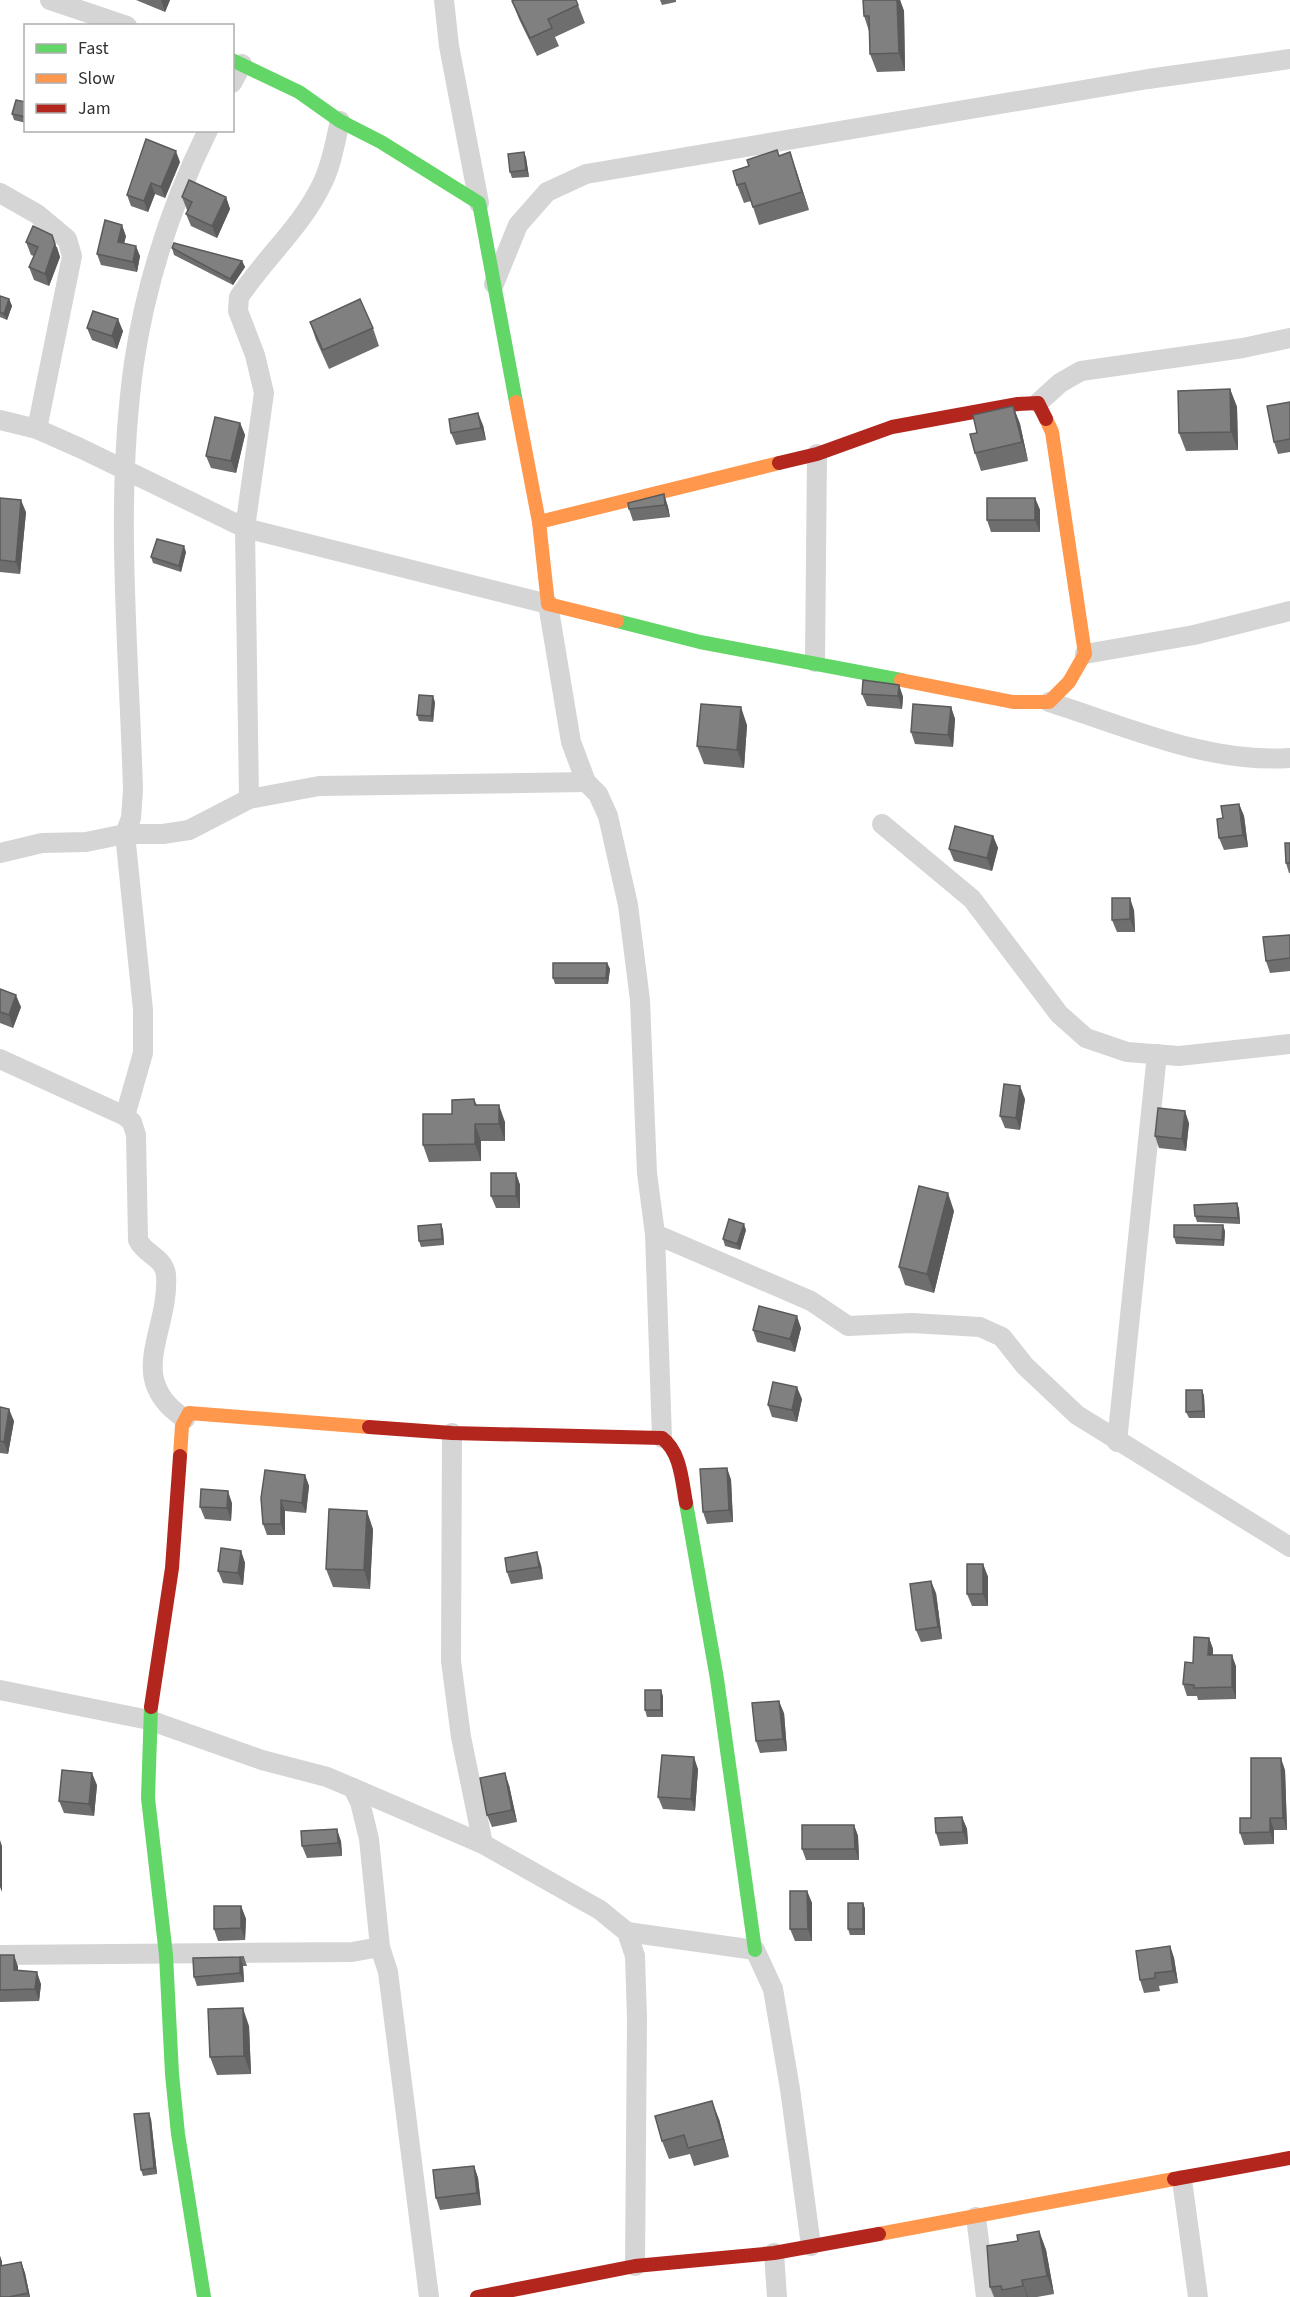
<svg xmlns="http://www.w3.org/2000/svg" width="1290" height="2297" font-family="'Source Sans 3',sans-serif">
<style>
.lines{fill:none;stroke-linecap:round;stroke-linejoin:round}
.street{stroke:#d5d5d5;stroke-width:20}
.fast{stroke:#63d668;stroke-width:14}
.slow{stroke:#ff974d;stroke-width:14}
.jam{stroke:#b3261e;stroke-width:14}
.wall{fill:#6e6e6e}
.shaded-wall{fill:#5a5a5a}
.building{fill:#808080;stroke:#5a5a5a;stroke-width:1.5}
</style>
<rect width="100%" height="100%" fill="#fff"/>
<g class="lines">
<g class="street">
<path d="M50 0 127 26"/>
<path d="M444 0 449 46 479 203"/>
<path d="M232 83 242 64"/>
<path d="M0 193 37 214 67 239 72 256 37 429"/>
<path d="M494 284 518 225 547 192 586 174 1148 79 1290 59"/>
<path d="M1038 403 1060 383 1081 371 1243 348 1290 338"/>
<path d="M0 420 37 429 80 448 245 528 548 604 571 742 586 782 598 794 608 816 628 905 640 1000 647 1173 655 1234 662 1438"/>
<path d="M1085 654 1194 635 1290 611"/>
<path d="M815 662 817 454"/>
<path d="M1049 702C1125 726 1208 764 1290 758"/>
<path d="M249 799 245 528 264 393 255 355 238 311 239 297C265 258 302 226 322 184 332 164 335 142 340 121"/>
<path d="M882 824 972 899 1059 1014 1086 1038 1127 1052 1179 1056 1290 1044"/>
<path d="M0 853 42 843 86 842 125 834 131 818 133 790C129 648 114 504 134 363 146 282 172 203 208 130"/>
<path d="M0 1059 125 1116 132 1122 136 1135 138 1240C145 1255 164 1257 166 1275 170 1332 123 1378 185 1419"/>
<path d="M125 1116 143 1053V1010L125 834H163L189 830 249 799 319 786 586 782"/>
<path d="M655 1234 811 1301 848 1326 912 1323 980 1327 1002 1337 1025 1366 1077 1415 1290 1547"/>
<path d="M452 1433 451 1661 461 1737 483 1844"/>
<path d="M1117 1442 1157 1054"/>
<path d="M0 1690 149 1720 262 1760 327 1777 353 1788 360 1802 369 1839 380 1947"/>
<path d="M353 1788 483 1844 600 1910 627 1932 635 1956 637 2018 635 2266"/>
<path d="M627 1932 755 1950 773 1989 790 2089 811 2246"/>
<path d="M0 1955 352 1952 380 1947 388 1972 429 2297"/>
<path d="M1182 2180 1198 2297"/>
<path d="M976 2217 986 2297"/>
<path d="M774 2253 777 2297"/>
</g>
<g class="fast">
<path d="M232 60 299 92 340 121 381 142 479 203 516 402"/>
<path d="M617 621 700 642 901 680"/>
<path d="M686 1503 717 1679 755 1950"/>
<path d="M151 1707 148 1798 166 1955 172 2074 178 2134 204 2297"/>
</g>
<g class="slow">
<path d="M516 402 539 522 548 604 617 621"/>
<path d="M539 522 779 463"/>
<path d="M901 680 1013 702H1049L1069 682 1085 654 1052 432 1046 419"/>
<path d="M180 1456 182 1426 189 1413 369 1427"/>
<path d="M879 2234 1174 2179"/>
</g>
<g class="jam">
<path d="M779 463 817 454 892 427 1018 404 1038 403 1046 419"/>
<path d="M369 1427 452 1433 662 1438C681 1452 682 1482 686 1503"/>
<path d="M151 1707 172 1568 180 1456"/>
<path d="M1174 2179 1290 2158"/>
<path d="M477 2297 635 2266 774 2253 879 2234"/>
</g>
</g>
<g class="wall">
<path d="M136 0H170L165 12Z"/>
<path d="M660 0H676V2L662 5Z"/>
<path d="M863 0H900L904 11 905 71 877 72 870 54V34L864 16Z"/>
<path d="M512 1 578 5 585 23 555 37 559 46 537 56 519 19Z"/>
<path d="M26 102V123L14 120 12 114Z"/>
<path d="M524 152 526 158 529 177 512 178 510 172Z"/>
<path d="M779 156 796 170 809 210 759 225 751 201 744 203 737 185Z"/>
<path d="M180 162 165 198 155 194 148 212 131 206 127 195Z"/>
<path d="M182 197H226L230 209 217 238 191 226 186 214 188 210H187Z"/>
<path d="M126 236 124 243 140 256 137 272 101 265 97 254Z"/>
<path d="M26 242 57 247 60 257 49 286 34 280 29 267 34 256 31 255Z"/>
<path d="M172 248 242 261 245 267 233 285 174 255Z"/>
<path d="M0 296 9 299 12 306 7 320 0 317Z"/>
<path d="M310 322 373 328 379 346 329 369 316 340Z"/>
<path d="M87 328 123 331 117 349 92 340Z"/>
<path d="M1230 389 1237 407 1238 450 1186 451 1179 433Z"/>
<path d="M1290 403V452L1278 454 1274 442Z"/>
<path d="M1013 406 1020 424 1028 461 981 471 975 453 977 433Z"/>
<path d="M240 423 245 435 236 473 211 468 206 456Z"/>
<path d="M483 425 486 440 456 445 451 433Z"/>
<path d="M664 494 668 507 670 517 633 521 629 509Z"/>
<path d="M0 498 26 512 20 574 0 572Z"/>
<path d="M1035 498 1040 510V532H991L987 520Z"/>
<path d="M186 552 181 572 153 563 151 557Z"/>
<path d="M899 685 903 697 902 709 867 706 862 694Z"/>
<path d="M435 702 433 722 419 721 417 715Z"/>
<path d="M951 707 955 719 953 747 915 744 911 732Z"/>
<path d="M747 725 744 768 704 764 697 746Z"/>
<path d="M1239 804 1244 816 1248 847 1224 850 1219 838 1223 818Z"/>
<path d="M993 836 998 848 992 871 954 861 949 849Z"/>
<path d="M1290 843V873H1289L1286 863Z"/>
<path d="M1134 910 1135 932H1117L1112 920Z"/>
<path d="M1290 935V971L1270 973 1266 961Z"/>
<path d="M607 963 610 969 608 984H555L553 978Z"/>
<path d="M0 989 21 1007 13 1028 0 1023Z"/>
<path d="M474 1099 477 1105 505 1122V1141H481V1161L429 1162 423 1145 452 1114Z"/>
<path d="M1025 1099 1020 1130 1005 1128 1000 1116Z"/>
<path d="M1189 1123 1186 1151 1159 1148 1155 1136Z"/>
<path d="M516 1173 520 1185V1208H496L491 1196Z"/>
<path d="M1237 1203 1239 1209 1240 1224 1197 1222 1195 1216Z"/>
<path d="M954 1211 934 1293 905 1285 899 1267Z"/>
<path d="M441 1224 443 1230 444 1245 421 1247 419 1241Z"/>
<path d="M746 1230 740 1250 725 1246 723 1239Z"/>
<path d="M1225 1231 1224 1246 1176 1244 1174 1237Z"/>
<path d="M801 1328 795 1352 757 1342 753 1330Z"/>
<path d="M1202 1390 1204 1396 1205 1418H1189L1186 1412Z"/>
<path d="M802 1399 797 1422 772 1417 768 1405Z"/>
<path d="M0 1407 14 1421 8 1454 0 1453Z"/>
<path d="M727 1468 731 1480 733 1522 707 1524 703 1512Z"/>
<path d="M305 1475 309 1486 306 1513 285 1511V1535H267L263 1524 261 1498Z"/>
<path d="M232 1503 231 1521 205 1519 200 1507Z"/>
<path d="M373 1529 370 1589 333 1587 326 1569Z"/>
<path d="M241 1551 245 1563 243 1585 223 1583 218 1571Z"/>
<path d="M983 1564 988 1577V1606H972L967 1594Z"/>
<path d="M541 1565 543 1579 511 1584 507 1572Z"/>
<path d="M936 1593 942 1639 921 1642 916 1630Z"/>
<path d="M1209 1638 1213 1649V1655L1236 1666V1699L1198 1700 1197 1696H1187L1183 1684 1193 1663Z"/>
<path d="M663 1696V1717H647L645 1710Z"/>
<path d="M784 1713 787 1751 760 1753 756 1741Z"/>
<path d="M698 1769 695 1811 663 1809 658 1797Z"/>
<path d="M1285 1770 1287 1830H1274V1844L1244 1845 1240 1833Z"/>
<path d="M97 1785 94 1816 64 1813 59 1801Z"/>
<path d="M509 1785 517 1822 492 1827 487 1815Z"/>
<path d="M962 1817 967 1829 968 1844 940 1846 936 1833Z"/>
<path d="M854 1825 858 1836 859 1860H806L802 1849Z"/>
<path d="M341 1841 342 1856 307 1858 302 1846Z"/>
<path d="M807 1891 812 1903V1941H795L790 1929Z"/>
<path d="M863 1903 865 1909V1935H850L848 1929Z"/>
<path d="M241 1906 246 1919 245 1940 218 1941 214 1929Z"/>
<path d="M1170 1946 1174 1958 1178 1983 1159 1986 1160 1991 1144 1993 1140 1980Z"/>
<path d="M0 1955H14L18 1967V1970L41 1984 39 2001 0 2002Z"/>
<path d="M244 1957 247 1966H243L244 1982 197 1986 194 1977 193 1958Z"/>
<path d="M249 2026 251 2074 217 2075 210 2057Z"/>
<path d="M151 2119 157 2174 143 2176 141 2170Z"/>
<path d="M719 2119 729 2157 694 2166 690 2154 669 2159 662 2141Z"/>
<path d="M474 2166 478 2178 481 2205 440 2210 436 2198Z"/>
<path d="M1039 2231 1046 2250 1054 2294 1037 2297H994L990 2287 1018 2241Z"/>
<path d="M0 2256 2 2262V2266L21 2262 25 2273 30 2297H0Z"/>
</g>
<g class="shaded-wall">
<path d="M161 0H170L165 12Z"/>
<path d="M897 0H900L904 11 905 71 899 53Z"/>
<path d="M176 151 180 162 165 198 161 187Z"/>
<path d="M524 152 526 158 529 177 526 170Z"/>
<path d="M790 152 796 170 809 210 802 192Z"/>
<path d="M151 183 155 194 148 212 144 201Z"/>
<path d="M226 197 230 209 217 238 212 226Z"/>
<path d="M122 225 126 236 122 252 118 242Z"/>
<path d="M52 235 60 257 49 286 45 274Z"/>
<path d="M136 246 140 256 137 272 133 262Z"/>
<path d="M242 261 245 267 233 285 230 279Z"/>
<path d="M9 299 12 306 7 320 4 314Z"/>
<path d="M118 319 123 331 117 349 112 336Z"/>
<path d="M1230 389 1237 407 1238 450 1231 432Z"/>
<path d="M1013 406 1020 424 1028 461 1022 442Z"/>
<path d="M478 413 483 425 486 440 481 428Z"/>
<path d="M240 423 245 435 236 473 231 461Z"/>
<path d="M664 494 668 507 670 517 665 505Z"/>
<path d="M1035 498 1040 510V532L1035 520Z"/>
<path d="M21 500 26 512 20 574 16 562Z"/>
<path d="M184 546 186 552 181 572 179 566Z"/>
<path d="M899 685 903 697 902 709 898 696Z"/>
<path d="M433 696 435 702 433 722 431 716Z"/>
<path d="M741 707 747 725 744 768 737 750Z"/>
<path d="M951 707 955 719 953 747 948 735Z"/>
<path d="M1239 804 1244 816 1248 847 1243 835Z"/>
<path d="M993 836 998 848 992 871 987 858Z"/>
<path d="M1130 898 1134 910 1135 932 1130 919Z"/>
<path d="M607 963 610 969 608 984 606 978Z"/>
<path d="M16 995 21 1007 13 1028 9 1015Z"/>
<path d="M1020 1086 1025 1099 1020 1130 1016 1118Z"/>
<path d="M499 1105 505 1122V1141L499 1124Z"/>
<path d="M1185 1111 1189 1123 1186 1151 1182 1139Z"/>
<path d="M475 1124 481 1141V1161L475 1144Z"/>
<path d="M516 1173 520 1185V1208L516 1196Z"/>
<path d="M948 1193 954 1211 934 1293 927 1274Z"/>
<path d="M1237 1203 1239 1209 1240 1224 1238 1218Z"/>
<path d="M441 1224 443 1230 444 1245 442 1239Z"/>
<path d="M744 1224 746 1230 740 1250 737 1244Z"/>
<path d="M1223 1225 1225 1231 1224 1246 1222 1240Z"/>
<path d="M797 1316 801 1328 795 1352 790 1339Z"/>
<path d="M797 1387 802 1399 797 1422 792 1410Z"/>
<path d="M1202 1390 1204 1396 1205 1418 1203 1411Z"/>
<path d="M9 1409 14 1421 8 1454 4 1442Z"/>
<path d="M727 1468 731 1480 733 1522 729 1510Z"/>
<path d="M305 1475 309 1486 306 1513 302 1503Z"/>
<path d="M228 1491 232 1503 231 1521 227 1508Z"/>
<path d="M281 1500 285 1511V1535L281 1524Z"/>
<path d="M367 1511 373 1529 370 1589 364 1570Z"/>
<path d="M241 1551 245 1563 243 1585 238 1573Z"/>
<path d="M537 1552 541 1565 543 1579 539 1567Z"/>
<path d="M983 1564 988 1577V1606L983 1594Z"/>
<path d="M931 1581 936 1593 942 1639 938 1627Z"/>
<path d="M1209 1638 1213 1649 1212 1667 1208 1655Z"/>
<path d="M1232 1655 1236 1666V1699L1232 1687Z"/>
<path d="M661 1690 663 1696V1717L661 1710Z"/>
<path d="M779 1701 784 1713 787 1751 783 1739Z"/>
<path d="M694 1757 698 1769 695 1811 691 1799Z"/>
<path d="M1281 1758 1285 1770 1287 1830 1283 1818Z"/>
<path d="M92 1773 97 1785 94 1816 89 1804Z"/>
<path d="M505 1773 509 1785 517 1822 512 1810Z"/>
<path d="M962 1817 967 1829 968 1844 963 1832Z"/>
<path d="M1270 1818 1274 1830V1844L1270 1832Z"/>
<path d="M854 1825 858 1836 859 1860 855 1849Z"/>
<path d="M337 1829 341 1841 342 1856 338 1843Z"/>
<path d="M0 1840 2 1846V1892L0 1887Z"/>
<path d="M807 1891 812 1903V1941L808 1929Z"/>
<path d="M863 1903 865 1909V1935L863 1929Z"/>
<path d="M241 1906 246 1919 245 1940 241 1928Z"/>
<path d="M1170 1946 1174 1958 1178 1983 1173 1971Z"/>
<path d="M14 1955 18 1967V1982L14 1970Z"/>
<path d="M240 1957 243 1966 244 1982 240 1973Z"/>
<path d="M37 1972 41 1984 39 2001 35 1989Z"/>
<path d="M243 2008 249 2026 251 2074 244 2056Z"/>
<path d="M712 2101 719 2119 729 2157 723 2139Z"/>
<path d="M149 2113 151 2119 157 2174 154 2168Z"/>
<path d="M474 2166 478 2178 481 2205 477 2193Z"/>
<path d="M1039 2231 1046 2250 1054 2294 1047 2276Z"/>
<path d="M0 2256 2 2262V2278L0 2271Z"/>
<path d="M21 2262 25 2273 30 2297H29L28 2293Z"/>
<path d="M1022 2280 1028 2297H1027Z"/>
</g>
<g class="building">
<path d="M514 0H576L578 5 548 19 552 28 530 38 512 1Z"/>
<path d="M863 0H897L899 53 870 54 869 16H864Z"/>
<path d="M16 100 26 102V117L12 114Z"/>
<path d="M146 139 176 151 161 187 151 183 144 201 127 195Z"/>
<path d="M777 150 779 156 790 152 802 192 753 207 745 183 737 185 733 171 749 166 747 160Z"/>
<path d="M524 152 526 170 510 172 508 154Z"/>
<path d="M189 180 226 197 212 226 186 214 192 202 182 197Z"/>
<path d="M105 220 122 225 118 242 136 246 133 262 97 254Z"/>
<path d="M33 226 52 235 55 244 45 274 29 267 38 247 26 242Z"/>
<path d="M174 243 242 261 230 279 172 248Z"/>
<path d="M0 296 9 299 4 314 0 312Z"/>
<path d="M360 299 373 328 323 350 310 322Z"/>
<path d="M93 311 118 319 112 336 87 328Z"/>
<path d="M1230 389 1231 432 1179 433 1178 391Z"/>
<path d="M1290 402V439L1274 442 1267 406Z"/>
<path d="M1013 406 1022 442 975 453 970 434 977 433 973 415Z"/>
<path d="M478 413 481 428 451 433 449 419Z"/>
<path d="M215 417 240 423 231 461 206 456Z"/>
<path d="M664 494 665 505 629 509 628 503Z"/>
<path d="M0 498 21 500 16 562 0 560Z"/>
<rect x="987" y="498" width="48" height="22"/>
<path d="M157 539 184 546 179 566 151 557Z"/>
<path d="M863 680 899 685 898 696 862 694Z"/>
<path d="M419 695 433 696 431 716 417 715Z"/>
<path d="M701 704 741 707 737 750 697 746Z"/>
<path d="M913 704 951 707 948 735 911 732Z"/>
<path d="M1239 804 1243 835 1219 838 1217 819 1223 818 1221 806Z"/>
<path d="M955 826 993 836 987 858 949 849Z"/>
<path d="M1285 843H1290V863H1286Z"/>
<path d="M1112 898H1130V919L1112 920Z"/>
<path d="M1290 935V958L1266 961 1263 937Z"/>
<path d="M553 963H607L606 978H553Z"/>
<path d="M0 989 16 995 9 1015 0 1012Z"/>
<path d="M1004 1084 1020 1086 1016 1118 1000 1116Z"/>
<path d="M474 1099 475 1105H499V1124H475V1144L423 1145V1114H452V1100Z"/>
<path d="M1158 1108 1185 1111 1182 1139 1155 1136Z"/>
<rect x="491" y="1173" width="25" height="23"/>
<path d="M919 1186 948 1193 927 1274 899 1267Z"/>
<path d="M1237 1203 1238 1218 1195 1216 1194 1205Z"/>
<path d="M729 1219 744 1224 737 1244 723 1239Z"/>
<path d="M441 1224 442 1239 419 1241 418 1226Z"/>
<path d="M1174 1225H1223L1222 1240 1174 1237Z"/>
<path d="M759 1306 797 1316 790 1339 753 1330Z"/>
<path d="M773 1382 797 1387 792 1410 768 1405Z"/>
<path d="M1186 1390H1202L1203 1411 1186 1412Z"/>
<path d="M0 1407 9 1409 4 1442 0 1441Z"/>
<path d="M727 1468 729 1510 703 1512 700 1469Z"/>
<path d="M265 1470 305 1475 302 1503 281 1500V1524H263L261 1498Z"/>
<path d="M201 1489 228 1491 227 1508 200 1507Z"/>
<path d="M329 1509 367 1511 364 1570 326 1569Z"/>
<path d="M221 1548 241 1551 238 1573 218 1571Z"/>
<path d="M537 1552 539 1567 507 1572 505 1558Z"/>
<rect x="967" y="1564" width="16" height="30"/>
<path d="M931 1581 938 1627 916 1630 910 1584Z"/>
<path d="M1194 1637 1209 1638 1208 1655H1232V1687L1194 1688V1685L1183 1684 1185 1662 1193 1663Z"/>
<rect x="645" y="1690" width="16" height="20"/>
<path d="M779 1701 783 1739 756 1741 752 1703Z"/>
<path d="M662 1755 694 1757 691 1799 658 1797Z"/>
<path d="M1251 1758H1281L1283 1818H1270V1832L1240 1833V1818H1251Z"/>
<path d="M62 1770 92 1773 89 1804 59 1801Z"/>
<path d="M505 1773 512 1810 487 1815 480 1778Z"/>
<path d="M962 1817 963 1832 936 1833 935 1818Z"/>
<path d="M802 1825H854L855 1849H802Z"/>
<path d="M337 1829 338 1843 302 1846 301 1831Z"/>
<path d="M790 1891H807L808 1929H790Z"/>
<rect x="848" y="1903" width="15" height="26"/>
<path d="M214 1906H241V1928L214 1929Z"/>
<path d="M1170 1946 1173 1971 1155 1973V1978L1140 1980 1136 1951Z"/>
<path d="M0 1955H14V1970L37 1972 35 1989 0 1990Z"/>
<path d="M240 1957V1973L194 1977 193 1958 244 1957Z"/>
<path d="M243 2008 244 2056 210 2057 208 2009Z"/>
<path d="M712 2101 723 2139 688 2148 684 2135 662 2141 655 2116Z"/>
<path d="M149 2113 154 2168 141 2170 134 2114Z"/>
<path d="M474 2166 477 2193 436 2198 433 2170Z"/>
<path d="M1039 2231 1047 2276 1022 2280 1023 2286 1002 2290 1001 2286 990 2287 987 2246 1018 2241 1017 2235Z"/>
<path d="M21 2262 28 2293 9 2297H0V2266Z"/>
</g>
<rect x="24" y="24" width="210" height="108" fill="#ffffff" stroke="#adadad" stroke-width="1.5"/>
<rect x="36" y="44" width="30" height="9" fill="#63d668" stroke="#adadad" stroke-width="1.5"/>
<text x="78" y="54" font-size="18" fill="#313131">Fast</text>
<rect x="36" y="74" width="30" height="9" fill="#ff974d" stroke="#adadad" stroke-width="1.5"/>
<text x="78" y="84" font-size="18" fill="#313131">Slow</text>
<rect x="36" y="104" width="30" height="9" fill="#b3261e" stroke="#adadad" stroke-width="1.5"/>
<text x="78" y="114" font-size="18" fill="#313131">Jam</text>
</svg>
